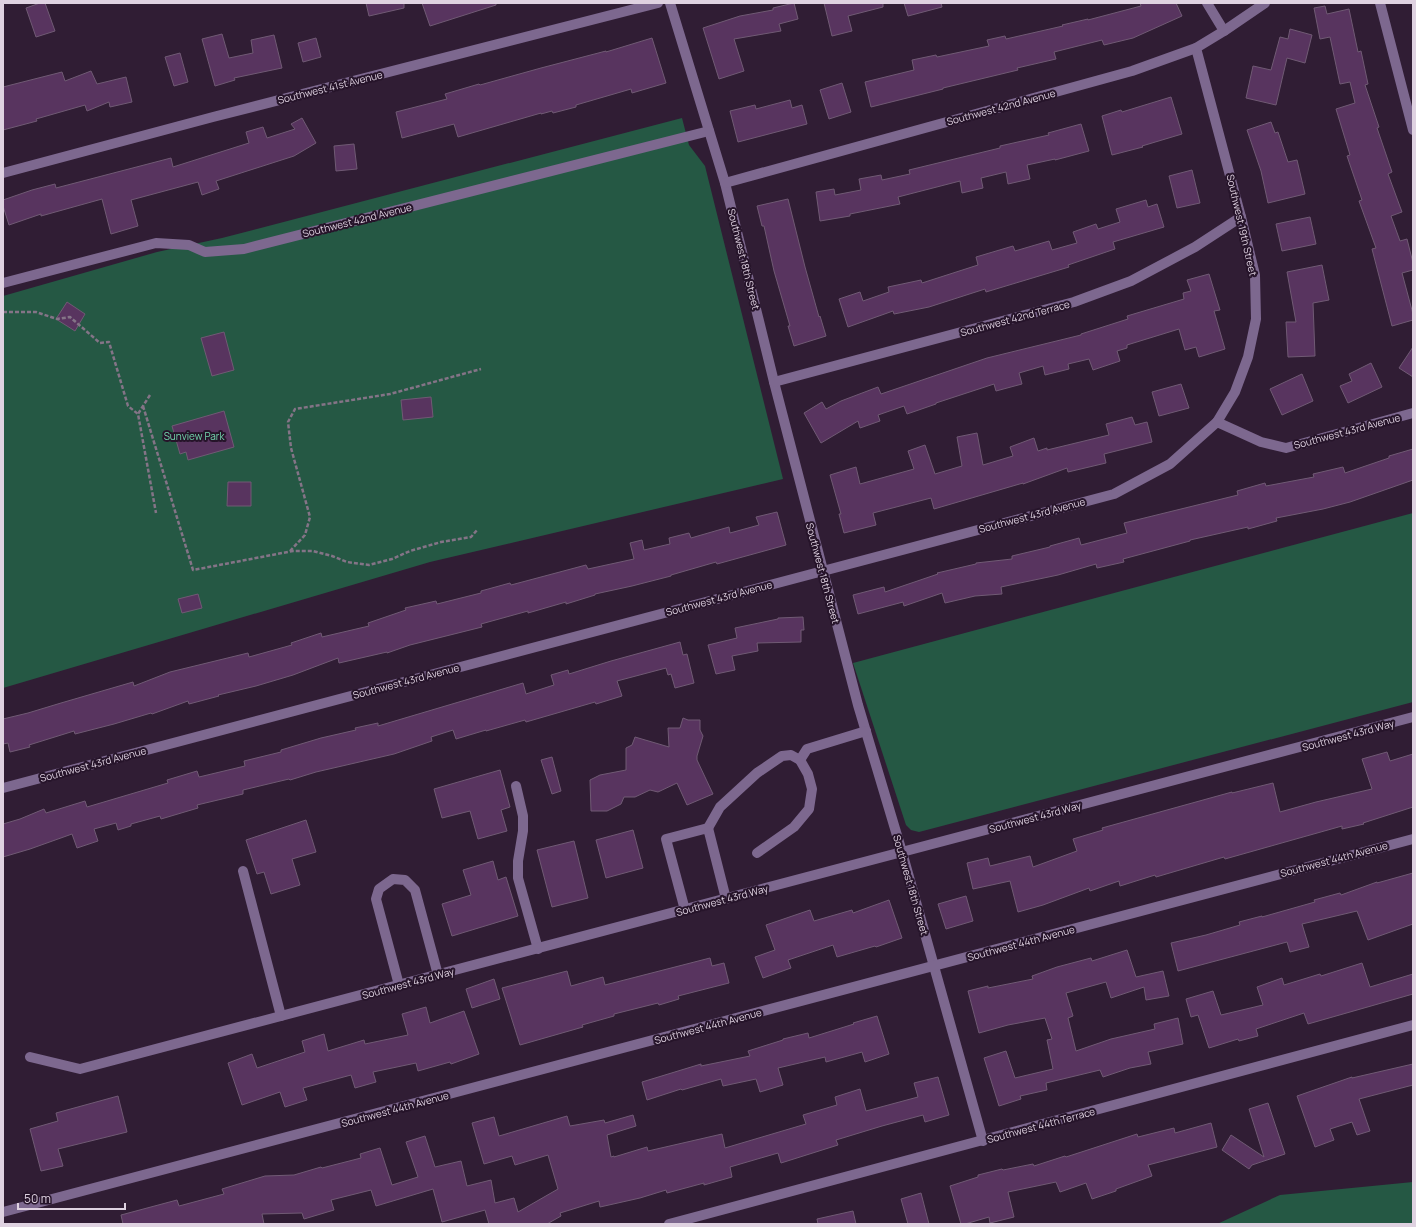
<svg xmlns="http://www.w3.org/2000/svg" width="1416" height="1227" font-family="Manrope,sans-serif">
<style>
.green{fill:#255844}
.building{fill:#58345f;stroke:#705a74}
.lines{fill:none;stroke-linecap:round;stroke-linejoin:round}
.path{stroke:#847487;stroke-width:2.5;stroke-dasharray:4 2;stroke-linecap:butt}
.minor{stroke:#7d688f;stroke-width:10}
.labels{text-anchor:middle;stroke-width:4;stroke-linejoin:round;paint-order:stroke}
.street-label{font-size:10px;fill:#dfd2e1;stroke:#26142a}
.park-label{font-size:10px;fill:#73d6ac;stroke:#26142a}
</style>
<rect width="100%" height="100%" fill="#301d34"/>
<g class="green">
<path d="M682 118 689 145 705 166 783 479 430 562 3 688V296L157 252 222 238Z"/>
<path d="M1413 513V702L919 832 911 830 906 825 853 663Z"/>
<path d="M1413 1182V1224H1217L1280 1195Z"/>
</g>
<g class="building">
<path d="M40 3H45L55 31 36 37 26 8Z"/>
<path d="M366 3H404V8L369 16Z"/>
<path d="M422 3H496V5L430 26Z"/>
<path d="M794 3 798 19 779 24 781 31 734 39 744 71 719 79 703 28 740 16 773 10V8Z"/>
<path d="M824 3H883V7L848 16 852 31 832 36Z"/>
<path d="M904 3H941L942 7 908 16Z"/>
<path d="M1140 3H1176L1182 16 1133 38 1104 45 1102 40 1054 52 1056 59 1017 68 1018 70 943 88V89L871 107 865 82 914 70 912 60 936 55 937 57 989 46 987 40 1005 36 1006 39 1063 26 1062 25 1088 19V20L1141 6Z"/>
<path d="M1325 6 1327 14 1349 9 1358 52 1361 51 1368 84 1365 85 1379 127 1377 128 1392 172 1388 174 1402 212 1391 216 1400 241 1407 239 1413 263V270L1402 273 1413 314V320L1392 326 1372 249 1376 248 1359 201 1362 200 1347 156 1350 155 1336 109 1355 103 1350 82 1340 84 1330 37 1320 39 1314 8Z"/>
<path d="M1290 29 1312 35 1305 63 1287 58 1276 105 1246 98 1253 66 1271 70 1280 37 1288 39Z"/>
<path d="M222 34 229 58 253 53 251 40 274 35 282 68 234 78 235 80 215 86 202 39Z"/>
<path d="M316 38 321 57 303 62 298 43Z"/>
<path d="M652 38 666 83 632 93 631 89 576 105V107L553 113 552 111 541 114V113L458 137 454 124 402 138 396 112 447 99 445 94 479 84 480 85 541 68 606 51V52Z"/>
<path d="M180 53 188 82 174 86 165 57Z"/>
<path d="M91 71 97 84 126 77 132 102 110 107 109 102 87 111 85 105 36 119 37 121 3 130V87L62 72 65 81Z"/>
<path d="M842 83 851 112 829 119 820 90Z"/>
<path d="M1171 97 1182 134 1142 146 1143 147 1112 155 1102 116 1121 110 1122 112Z"/>
<path d="M790 100 792 108 802 105 807 124 738 142 730 111 755 105 756 109Z"/>
<path d="M302 118 316 143 294 156 216 181 219 189 202 195 198 182 131 200 138 226 111 234 102 199 41 216V214L9 225 3 206V200L32 190 55 184 56 188 171 158 173 167 249 143 246 132 263 127 267 138 295 129 291 124Z"/>
<path d="M1271 122 1275 133 1278 132 1288 162 1297 160 1305 194 1268 203 1261 171 1247 130Z"/>
<path d="M1081 124 1089 151 1055 160V159L1027 165 1030 179 1008 184 1006 172 981 178 983 188 962 193 960 181 898 197 900 204 850 214V216L820 221 816 192 834 189 835 195 861 190 859 179 881 175 882 180 910 174 909 170 1000 148V146L1049 135 1048 133Z"/>
<path d="M354 144 357 169 336 171 334 146Z"/>
<path d="M1192 170 1200 203 1177 208 1169 176Z"/>
<path d="M788 199 805 267 819 317 820 316 826 336 794 346 788 326H790L774 271 764 226H762L757 206Z"/>
<path d="M1146 200 1148 207 1157 204 1164 227 1113 242 1115 249 1068 265 1069 267 986 292 985 289 929 307 894 314 893 311 848 327 839 299 860 292 863 301 889 292 888 287 921 280 922 283 978 265 976 257 1013 246 1015 251 1049 241 1052 250 1077 243 1073 232 1096 224 1098 229 1120 222 1116 209Z"/>
<path d="M1310 217 1316 244 1282 251 1276 224Z"/>
<path d="M1322 265 1329 300 1313 303 1315 356 1288 357 1286 322H1296L1287 272Z"/>
<path d="M1209 274 1220 310 1214 311 1225 349 1199 357 1196 347 1185 350 1179 329 1127 345V348L1117 351 1120 361 1093 370 1089 359 1068 364 1069 369 1045 375 1043 366 1019 373 1022 384 996 391 994 384 936 403V404L907 414 904 406 878 415 880 421 860 428 858 421 821 443 804 413 822 402 826 409 841 401 878 387 881 394 987 358 1081 335V334L1128 319 1127 316 1184 299 1183 293 1191 291 1187 280Z"/>
<path d="M67 302 85 314 75 331 56 319Z"/>
<path d="M224 332 234 370 212 376 201 338Z"/>
<path d="M1413 347V377L1399 368Z"/>
<path d="M1371 363 1382 387 1348 403 1340 386 1352 381 1349 374Z"/>
<path d="M1302 374 1313 401 1282 415 1270 389Z"/>
<path d="M1181 384 1189 408 1159 416 1152 392Z"/>
<path d="M431 397 433 417 403 420 401 400Z"/>
<path d="M224 411 234 447 188 460 186 452 180 454 172 426Z"/>
<path d="M1132 417 1135 425 1147 422 1152 442 1104 454 1106 463 1068 472 1067 468 1023 484V483L934 509 931 498 873 513 876 525 844 533 839 514H841L830 475 856 467 860 484 914 469 908 451 925 445 935 474 962 466 957 437 977 433 983 465 1013 456 1010 447 1034 438 1038 451 1047 448V450L1109 435 1106 424Z"/>
<path d="M1413 449V480L1350 502 1323 509 1276 518 1277 521 1248 529V527L1190 540V541L1123 559 1124 562 1097 568 1096 564 1058 575 1001 587 1002 594 975 596 945 603 942 593 904 606 903 602 858 614 853 595 884 587 885 592 938 574 937 573 976 564V563L1012 559V556L1050 547V546L1079 538 1081 545 1127 533 1124 523 1238 495 1237 491 1265 483 1266 486 1314 477 1313 474 1343 467 1345 473 1389 458V456Z"/>
<path d="M228 482H251V506H227Z"/>
<path d="M777 512 786 545 717 564 716 562 671 575V576L632 586 595 594V595L566 604V602L528 613V611L481 624 482 627 410 645 387 653V652L339 663 338 658 293 675 256 686 218 695 219 696 189 704 188 701 152 714 151 713 114 724 75 734 74 731 29 745 30 747 10 752 8 743 3 744V719L28 713 61 703 133 682 134 686 170 672 248 653 249 657 292 645 291 643 321 633 322 637 369 626 368 623 406 610 405 608 436 601 437 604 481 593V591L510 583 511 585 586 565 588 569 634 559 630 543 642 540 644 550 670 544 669 538 689 533 691 538 729 527 730 533 759 525 756 517Z"/>
<path d="M198 594 202 608 182 613 178 599Z"/>
<path d="M803 617 804 630H801V642L757 643 758 651 732 656 735 670 716 674 708 645 737 638 735 628 778 619V618Z"/>
<path d="M680 642 683 655 687 654 694 683 675 688 671 674 668 675 666 668 617 681 622 696 596 704 595 702 526 722 525 720 486 731V730L456 739 453 730 431 737 432 741 394 754 316 772 290 780 289 779 243 790V794L197 805 198 808 161 819 160 816 131 824V826L118 830 116 823 94 829 98 841 77 848 72 834 30 849 3 857V824L20 819 44 809 46 813 85 801 87 807 168 783 167 780 197 771 199 777 245 766 244 761 281 752V750L321 738 356 730 355 728 378 723V726L523 683 526 694 554 685 551 675 568 670 569 674 611 661Z"/>
<path d="M683 718 688 720H700V730L703 736 697 756V760L713 794 687 805 677 783 658 792 650 790 635 797H624L621 804 607 811H591L590 780 600 775 626 770V748L632 745 635 737 669 747 668 728H680Z"/>
<path d="M1387 752 1390 761 1413 754V807L1363 823 1364 824 1342 829V826L1225 859 1224 857 1156 877 1155 875 1120 886 1119 881 1090 891 1089 888 1043 905 1018 912 1010 881 973 889 967 863 988 858 990 866 1030 856 1033 867 1077 851 1073 839 1103 830 1102 828 1232 792V793L1273 783 1280 812 1316 802 1372 789 1362 759Z"/>
<path d="M552 757 561 791 552 794 541 760Z"/>
<path d="M500 770 510 807 501 810 507 831 478 839 470 811 442 818 434 789Z"/>
<path d="M306 820 316 852 292 859 300 885 271 894 264 872 257 874 246 840Z"/>
<path d="M633 830 643 868 606 878 596 840Z"/>
<path d="M574 841 588 898 552 907 537 850Z"/>
<path d="M493 861 498 880 506 877 518 916 452 936 442 904 471 895 463 870Z"/>
<path d="M1413 873V924L1368 940 1357 911 1302 924 1309 947 1290 952 1287 942 1178 971 1171 943 1206 935 1240 925 1239 922 1262 916V917L1315 902 1314 900 1340 893 1341 895 1377 882V883Z"/>
<path d="M966 896 973 921 946 929 938 904Z"/>
<path d="M889 900 902 938 876 947 875 946 837 957 833 945 788 960 791 968 763 978 755 957 775 950 766 925 810 910 814 921 852 910 853 913Z"/>
<path d="M1127 950 1136 977 1163 971 1169 996 1146 1000 1144 987 1111 998 1106 982 1066 993 1073 1016 1068 1018 1076 1051 1111 1039 1155 1029 1154 1024 1178 1018 1183 1044 1148 1052 1151 1064 1130 1068 1103 1077 1100 1070 1046 1083 1047 1090 1020 1096 1021 1099 999 1106 984 1058 1006 1051 1015 1078 1053 1069 1047 1040 1052 1039 1045 1018 1008 1025 979 1033 968 991 988 986V988L1033 979 1032 976 1057 967 1091 958 1092 961Z"/>
<path d="M710 958 712 966 724 963 729 983 678 996 679 999 659 1005 658 1003 614 1014V1016L582 1025 583 1027 520 1045 502 988 567 971 571 986 603 977 605 985Z"/>
<path d="M1362 963 1370 987 1413 974V994L1308 1024 1304 1013 1256 1029 1258 1036 1239 1041 1238 1039 1209 1048 1198 1015 1191 1017 1186 999 1213 991 1221 1015 1263 1005 1257 987 1282 978 1284 985 1320 974 1321 976Z"/>
<path d="M494 979 500 999 472 1008 466 989Z"/>
<path d="M426 1007 430 1023 464 1011 479 1054 451 1064 450 1062 418 1071 416 1063 373 1072 376 1082 355 1088 351 1075 303 1088 307 1100 285 1107 280 1092 242 1105 228 1063 252 1054 257 1068 305 1052 302 1041 324 1034 328 1051 364 1040 365 1044 408 1035 402 1014Z"/>
<path d="M877 1016 889 1054 865 1062 862 1052 826 1062 825 1057 778 1068 783 1085 760 1092 756 1079 723 1086 721 1079 682 1090 681 1089 647 1100 642 1082 701 1064V1066L750 1056 748 1051 783 1040V1039L808 1033 809 1038 854 1024 853 1023Z"/>
<path d="M1413 1064V1085L1359 1099 1370 1131 1357 1135 1352 1122 1330 1129 1334 1140 1315 1147 1297 1096 1352 1077V1078Z"/>
<path d="M938 1077 949 1115 925 1122 923 1115 882 1126 836 1140 838 1145 781 1163 778 1153 730 1167 732 1177 704 1185V1183L667 1193 666 1190 640 1198 600 1207 599 1201 560 1213 561 1216 547 1224H489L485 1210 442 1222 433 1189 376 1206 371 1190 331 1200 334 1210 304 1219 302 1213 262 1214 264 1224H123L121 1215 177 1200 179 1206 224 1194 222 1189 265 1176 294 1175 321 1167 322 1168 361 1158 360 1154 380 1148 392 1185 418 1177 406 1142 425 1136 435 1167 461 1161 467 1186 491 1180 495 1203 514 1198 518 1212 558 1189 548 1155 515 1165 512 1156 484 1164 472 1123 494 1117 499 1136 567 1116 570 1126 604 1120 605 1123 633 1115 636 1126 607 1135 611 1157 614 1156V1157L647 1147 648 1151 722 1134 725 1148 806 1124 803 1115 837 1105 835 1097 860 1089 866 1111 918 1097 914 1083Z"/>
<path d="M118 1096 127 1132 58 1149 63 1166 41 1171 30 1129 58 1121 56 1113Z"/>
<path d="M1268 1103 1285 1154 1252 1165 1249 1169 1222 1150 1231 1135 1264 1157 1249 1109Z"/>
<path d="M1211 1123 1217 1147 1148 1165 1152 1176 1116 1189V1191L1092 1199 1086 1183 1060 1192 1056 1182 1008 1192 1014 1217 990 1223 989 1217 965 1224H961L950 1186 978 1177V1175L1002 1169 1003 1170 1033 1164 1034 1166 1065 1156 1066 1157 1137 1134 1138 1137 1174 1128 1175 1133Z"/>
<path d="M921 1193 929 1224H908L901 1199Z"/>
<path d="M853 1211 856 1224H818L817 1219Z"/>
</g>
<g class="lines">
<g class="path">
<path d="M3 312H36L57 319 70 317 100 343 109 342 128 406 138 414"/>
<path d="M150 395 138 414 156 513"/>
<path d="M143 406 193 570 293 551H313L332 556 347 562 369 565 392 559 410 551 441 542 471 537 478 529"/>
<path d="M290 551 305 535 310 517 291 448 288 422 295 409 390 394 481 369"/>
</g>
<g class="minor">
<path d="M670 3 725 183 774 382 858 705 902 852 983 1141"/>
<path d="M1207 3 1224 31"/>
<path d="M1380 3 1413 130"/>
<path d="M1196 48 1241 217 1255 275 1256 319 1248 357 1235 392 1217 422"/>
<path d="M3 173 213 117 658 3"/>
<path d="M725 183 1132 71 1196 48 1224 31 1265 3"/>
<path d="M3 283 156 243 189 245 205 252 244 249 709 131"/>
<path d="M774 382 1074 302 1131 281 1195 247 1241 217"/>
<path d="M800 760 807 749 866 731"/>
<path d="M516 786 523 816V831L518 861V878L538 949"/>
<path d="M3 788 1114 494 1170 464 1217 422 1261 442 1286 448 1413 413"/>
<path d="M708 828 720 807 757 773 782 756 791 755 800 760 808 774 812 789 809 809 794 827 757 853"/>
<path d="M243 871 281 1016"/>
<path d="M685 910 666 839 708 828 726 899"/>
<path d="M399 985 376 899 379 889 393 879 405 880 415 890 438 975"/>
<path d="M30 1057 80 1069 1413 717"/>
<path d="M3 1212 1413 839"/>
<path d="M669 1224 1413 1025"/>
</g>
</g>
<g class="labels">
<g class="street-label">
<text transform="translate(330 87) rotate(-14)" y="4">Southwest 41st Avenue</text>
<text transform="translate(1001 107) rotate(-15)" y="4">Southwest 42nd Avenue</text>
<text transform="translate(357 220) rotate(-14)" y="4">Southwest 42nd Avenue</text>
<text transform="translate(1242 225) rotate(77)" y="4">Southwest 19th Street</text>
<text transform="translate(744 259) rotate(76)" y="4">Southwest 18th Street</text>
<text transform="translate(1015 318) rotate(-15)" y="4">Southwest 42nd Terrace</text>
<text transform="translate(1347 431) rotate(-15)" y="4">Southwest 43rd Avenue</text>
<text transform="translate(1032 515) rotate(-15)" y="4">Southwest 43rd Avenue</text>
<text transform="translate(823 573) rotate(75)" y="4">Southwest 18th Street</text>
<text transform="translate(719 598) rotate(-15)" y="4">Southwest 43rd Avenue</text>
<text transform="translate(406 681) rotate(-15)" y="4">Southwest 43rd Avenue</text>
<text transform="translate(1348 735) rotate(-15)" y="4">Southwest 43rd Way</text>
<text transform="translate(93 764) rotate(-15)" y="4">Southwest 43rd Avenue</text>
<text transform="translate(1035 817) rotate(-15)" y="4">Southwest 43rd Way</text>
<text transform="translate(1334 859) rotate(-15)" y="4">Southwest 44th Avenue</text>
<text transform="translate(911 885) rotate(74)" y="4">Southwest 18th Street</text>
<text transform="translate(722 900) rotate(-15)" y="4">Southwest 43rd Way</text>
<text transform="translate(1021 943) rotate(-15)" y="4">Southwest 44th Avenue</text>
<text transform="translate(408 983) rotate(-15)" y="4">Southwest 43rd Way</text>
<text transform="translate(708 1026) rotate(-15)" y="4">Southwest 44th Avenue</text>
<text transform="translate(395 1109) rotate(-15)" y="4">Southwest 44th Avenue</text>
<text transform="translate(1041 1125) rotate(-15)" y="4">Southwest 44th Terrace</text>
</g>
<g class="park-label">
<text x="194" y="440">Sunview Park</text>
</g>
</g>
<rect width="1416" height="1227" fill="none" stroke="#dfd2e1" stroke-width="8"/>
<path d="M18 1203v6h107v-6" fill="none" stroke="#dfd2e1" stroke-width="2"/>
<text x="24" y="1203" font-size="12" fill="#dfd2e1" stroke="#26142a" stroke-width="3" paint-order="stroke">50 m</text>
</svg>
